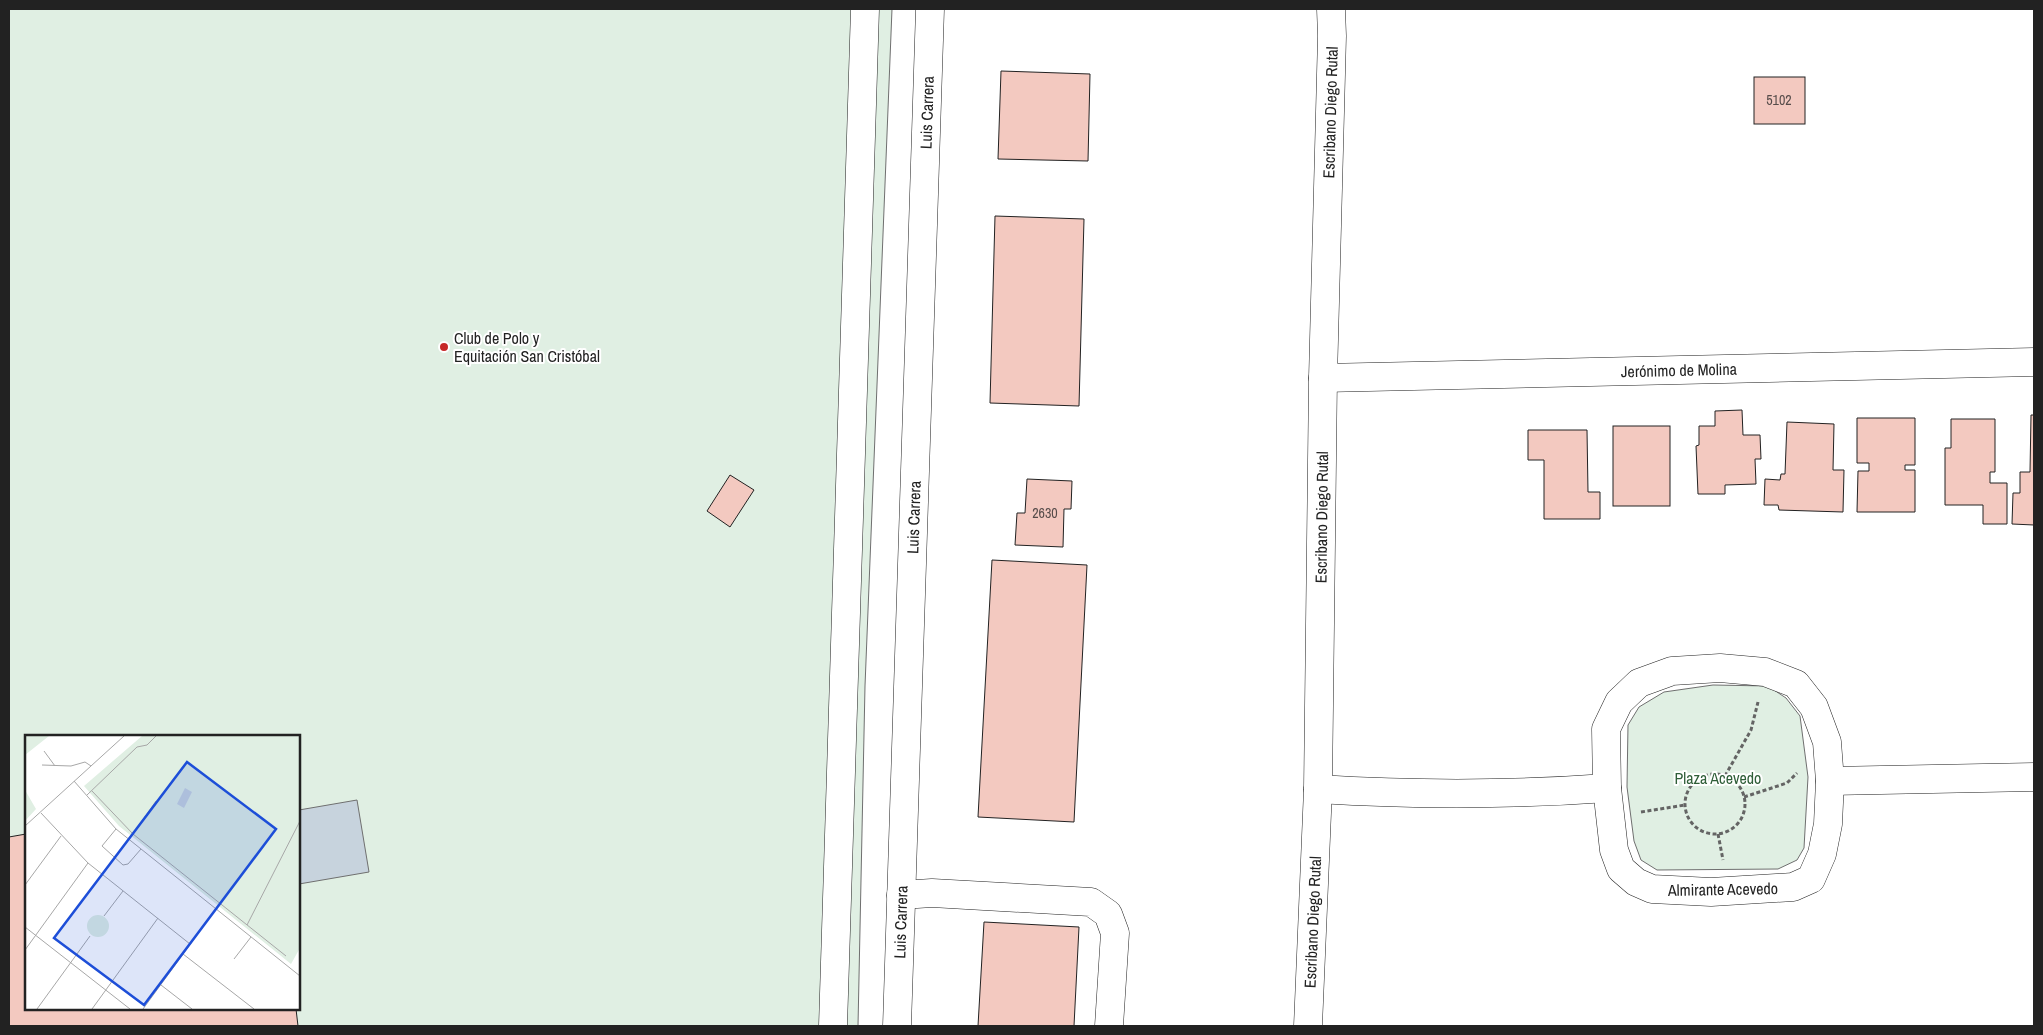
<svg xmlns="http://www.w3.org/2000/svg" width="2043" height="1035" font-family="'Archivo Narrow',sans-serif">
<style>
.green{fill:#e0efe3;stroke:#6f6f6f;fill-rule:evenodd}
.water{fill:#c7d3dd;stroke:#6f6f6f}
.building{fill:#f3c9c0;stroke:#222}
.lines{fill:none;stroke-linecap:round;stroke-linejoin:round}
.minor-casing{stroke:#222;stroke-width:29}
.path{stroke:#646464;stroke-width:3;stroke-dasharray:4 2.5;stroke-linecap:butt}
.minor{stroke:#fff;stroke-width:28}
.poi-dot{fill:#c62828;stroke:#fff;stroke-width:2}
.labels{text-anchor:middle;stroke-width:4;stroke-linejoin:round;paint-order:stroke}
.number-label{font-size:14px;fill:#564c4a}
.street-label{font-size:16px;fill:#222;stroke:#fff}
.poi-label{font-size:16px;fill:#222;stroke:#fff;text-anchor:start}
.park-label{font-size:16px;fill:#2f5e38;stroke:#fff}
.inset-road{fill:none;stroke:#a7a7a7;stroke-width:1}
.view{fill:#1d4ed8;fill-opacity:0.15;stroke:#1d4ed8;stroke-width:2.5}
.inset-edge{fill:none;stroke:#222;stroke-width:2.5}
</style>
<rect width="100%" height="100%" fill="#fff"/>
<g class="green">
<path d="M9 9H892L865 686 858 1026H9ZM26 736H299V1009H26Z"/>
<path d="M1713 685 1768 686 1786 698 1800 716 1808 777 1804 848 1797 860 1778 869 1657 870 1641 860 1634 841 1627 787 1628 725 1639 707 1664 692Z"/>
</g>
<path class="water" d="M357 800 369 872 299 884V810Z"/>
<g class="building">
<path d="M1001 71 1090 74 1088 161 998 159Z"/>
<rect x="1754" y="77" width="51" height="47"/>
<path d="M995 216 1084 219 1079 406 990 403Z"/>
<path d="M1742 410 1743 435H1760L1761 459H1755L1756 484 1725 485V494H1698L1696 446 1699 445V426H1715V411Z"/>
<path d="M2031 415H2034V525L2012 524 2013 493H2020V472H2030Z"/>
<path d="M1857 418H1915V465H1905V470H1915V512H1857L1858 471H1869V463H1857Z"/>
<path d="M1951 419H1995V472H1990V483H2007V524H1983V505H1945V448H1951Z"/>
<path d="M1787 422 1834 424 1833 470H1844L1843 512 1779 510 1778 505H1764L1765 479 1780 480 1781 474H1785Z"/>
<rect x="1613" y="426" width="57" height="80"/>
<path d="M1528 430H1587L1588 492H1600V519H1544V460H1528Z"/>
<path d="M730 475 754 490 730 527 707 511Z"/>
<path d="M1027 479 1072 481 1071 509H1064L1063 547 1015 545 1017 513H1025Z"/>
<path d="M992 560 1087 565 1074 822 978 817Z"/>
<path d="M26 834V1009H296L298 1026H9V837Z"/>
<path d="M984 922 1079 927 1074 1026H978Z"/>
</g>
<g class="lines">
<defs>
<g id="minor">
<path id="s1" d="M1323 378 2034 362"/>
<path d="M1720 668 1765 672 1796 684 1814 707 1827 742 1830 781 1828 824 1822 854 1811 879 1793 887 1711 892 1652 889 1636 882 1621 869 1614 850 1607 788 1606 729 1619 702 1639 683 1672 671Z"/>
<path d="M1830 781 2034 777"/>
<path d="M1318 789C1414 795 1511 795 1607 788"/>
<path d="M901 895 932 893 1091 902 1108 914 1115 933 1109 1026"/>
<path d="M833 1026 865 9"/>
<path id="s2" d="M897 1026 930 9"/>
<path id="s3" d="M1308 1026 1318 789 1323 378 1332 36 1331 9"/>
</g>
</defs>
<use href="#minor" class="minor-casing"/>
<g class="path">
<circle cx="1715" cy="804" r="30"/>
<path d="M1725 776 1751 730 1758 702"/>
<path d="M1744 797 1787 783 1797 773"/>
<path d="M1641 812 1685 805"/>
<path d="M1718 834 1723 860"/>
</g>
<use href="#minor" class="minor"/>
</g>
<circle class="poi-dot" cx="444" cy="347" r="5"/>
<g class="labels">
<g class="number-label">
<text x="1779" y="105">5102</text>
<text x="1045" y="518">2630</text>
</g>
<g class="street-label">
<text dy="6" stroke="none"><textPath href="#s2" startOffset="914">Luis Carrera</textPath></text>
<text dy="6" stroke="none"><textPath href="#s3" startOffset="914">Escribano Diego Rutal</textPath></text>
<text dy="6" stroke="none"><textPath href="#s1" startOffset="356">Jerónimo de Molina</textPath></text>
<text dy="6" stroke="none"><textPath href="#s2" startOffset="509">Luis Carrera</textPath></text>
<text dy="6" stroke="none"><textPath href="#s3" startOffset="509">Escribano Diego Rutal</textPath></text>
<text transform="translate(1723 889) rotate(-1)" y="6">Almirante Acevedo</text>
<text dy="6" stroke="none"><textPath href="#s2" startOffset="104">Luis Carrera</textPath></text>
<text dy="6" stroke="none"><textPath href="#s3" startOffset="104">Escribano Diego Rutal</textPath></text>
</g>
<g class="poi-label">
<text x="454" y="344">Club de Polo y<tspan x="454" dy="18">Equitación San Cristóbal</tspan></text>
</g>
<g class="park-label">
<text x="1718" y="784">Plaza Acevedo</text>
</g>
</g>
<g transform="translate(25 735)">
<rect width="275" height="275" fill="#fff"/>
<path d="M0 1H24L0 20ZM117 1H275V213L266 229 94 91 59 51ZM0 55 11 74 0 86ZM62 191a11 11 0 1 1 22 0a11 11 0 1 1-22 0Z" fill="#e0efe3"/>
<path d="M160 53 167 57 159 73 152 69Z" fill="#c7d3dd"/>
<path class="inset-road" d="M19 16 30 31M17 30 46 31 60 27 66 31M49 46 91 94 275 241M67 56 108 99 261 221M62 60 112 12 122 10 131 1M16 78 63 128 165 209M0 91 99 1M91 94 77 111 98 130 103 129 116 114M108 99 131 66M0 150 36 101M79 181 98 156M222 190 275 86M0 192 105 274M0 215 63 128M158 219 229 274M209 224 226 202M136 250 167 274M12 274 65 201M67 274 133 183M118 274 191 174"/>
<path class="view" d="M162 27 251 94 119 270 29 203Z"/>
<rect width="275" height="275" class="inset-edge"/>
</g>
<rect width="2043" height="1035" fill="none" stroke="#222222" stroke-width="20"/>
</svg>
